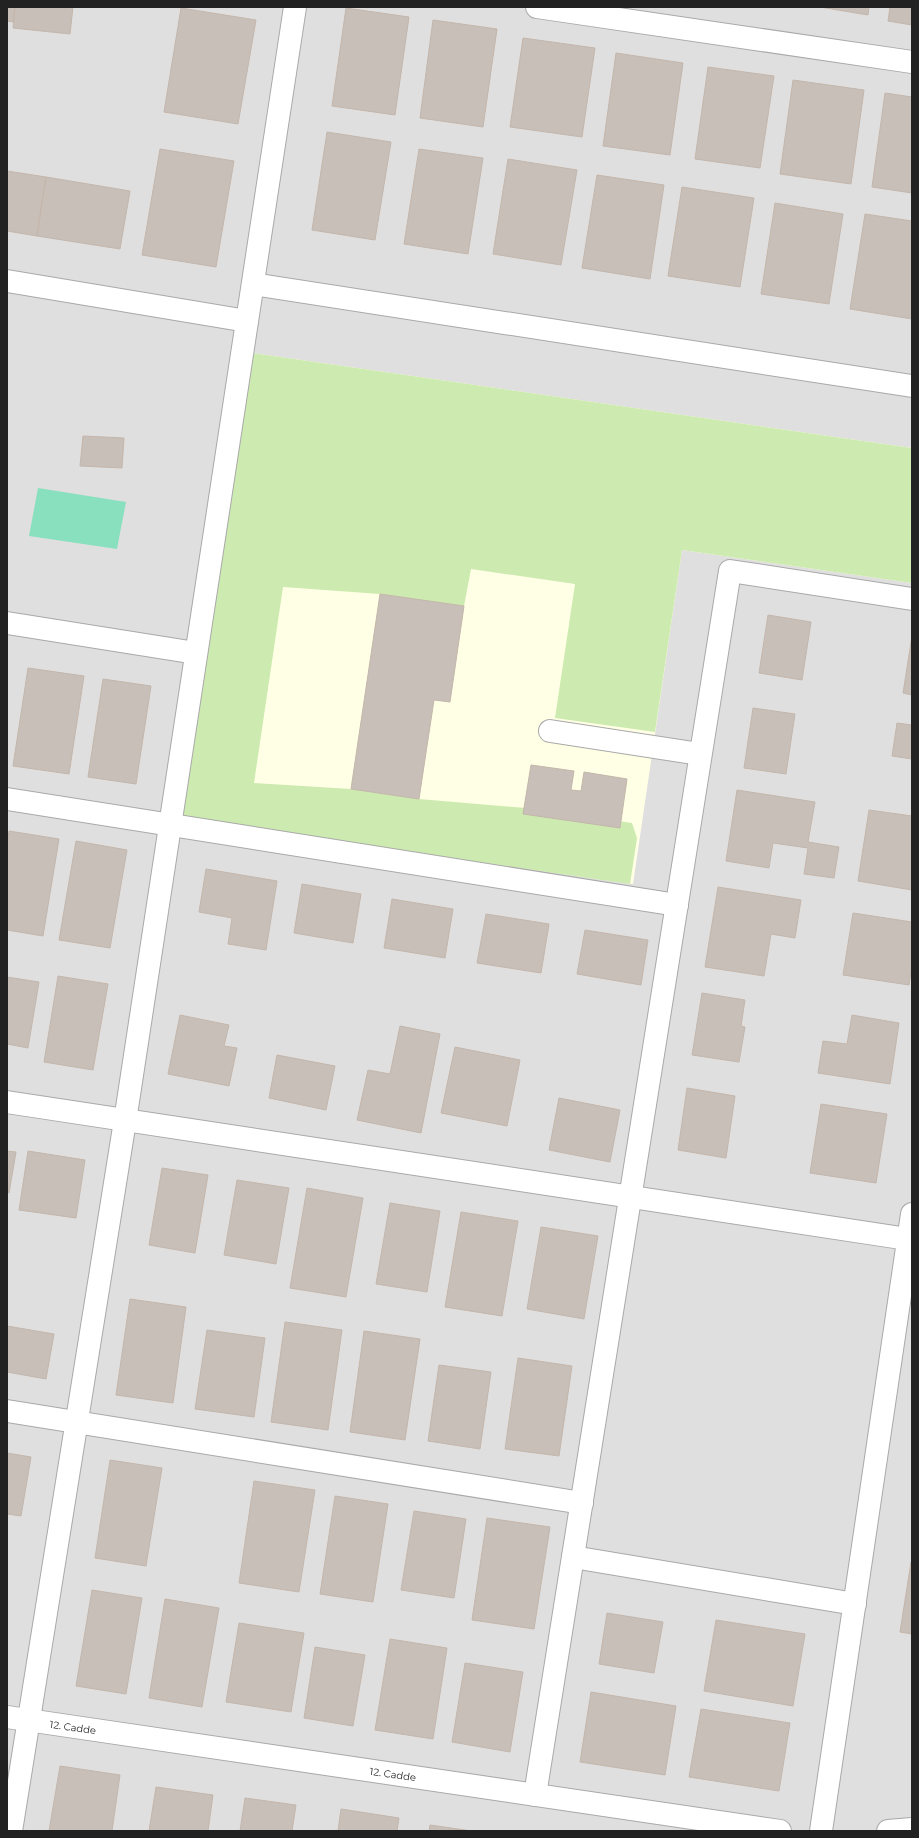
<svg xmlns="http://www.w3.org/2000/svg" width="919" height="1838" font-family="Montserrat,sans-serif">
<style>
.residential{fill:#e0dfdf}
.education{fill:#ffffe5}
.grass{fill:#cdebb0}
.pitch{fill:#88e0be}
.building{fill:#c7bfb8;stroke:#c4b6ab}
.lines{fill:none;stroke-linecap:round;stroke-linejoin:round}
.minor-casing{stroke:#a9a9a9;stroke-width:24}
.minor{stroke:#fff;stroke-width:22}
.labels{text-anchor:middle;stroke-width:3;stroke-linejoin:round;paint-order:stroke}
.street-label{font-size:10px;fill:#222;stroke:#fff}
</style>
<rect width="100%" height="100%" fill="#f2efe9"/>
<rect class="residential" x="7" y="7" width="905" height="1824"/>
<path class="education" d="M246 352 912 448V583L682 550 633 884 177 818Z"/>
<path class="grass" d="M246 352 912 448V583L682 550 655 732 555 718 575 584 471 569 464 606 380 594 283 587 254 783 351 789 419 799 538 809 632 823 637 838 630 884 177 818Z"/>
<path class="pitch" d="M38 488 126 502 117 549 29 536Z"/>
<g class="building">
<path d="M7 7H15L13 22 7 21Z"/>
<path d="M15 7H73L70 34 13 28Z"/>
<path d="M820 7H869L868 15Z"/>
<path d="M890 7H912V25L888 21Z"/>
<path d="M181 8 256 20 238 124 164 112Z"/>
<path d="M346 8 409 17 395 115 332 106Z"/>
<path d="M433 20 497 29 483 127 420 118Z"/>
<path d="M523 38 595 48 582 137 510 127Z"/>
<path d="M616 53 683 63 670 155 603 146Z"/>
<path d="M708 67 774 76 760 168 695 159Z"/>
<path d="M793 80 864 90 851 184 780 174Z"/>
<path d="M885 93 912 97V193L872 187Z"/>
<path d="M327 132 391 142 375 240 312 230Z"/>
<path d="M160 149 234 161 216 267 142 255Z"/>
<path d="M419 149 483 158 468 254 404 244Z"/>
<path d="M508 159 577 170 561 265 493 254Z"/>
<path d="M7 171 46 177 37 236 7 231Z"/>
<path d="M597 175 664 185 650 279 582 268Z"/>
<path d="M46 177 130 191 120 249 37 236Z"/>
<path d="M682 187 754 198 740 287 668 276Z"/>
<path d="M775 203 843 214 829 304 761 294Z"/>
<path d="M865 214 912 221V319L850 309Z"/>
<path d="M83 436 124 438 122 468 80 466Z"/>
<path d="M380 594 464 606 450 702 434 700 419 799 351 789Z"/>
<path d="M768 615 811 622 802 680 759 673Z"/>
<path d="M912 636V695L903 693Z"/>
<path d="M28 668 84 676 69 774 13 766Z"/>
<path d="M103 679 151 686 136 784 88 777Z"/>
<path d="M753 708 795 714 786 774 744 768Z"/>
<path d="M897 723 912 725V759L892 756Z"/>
<path d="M531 765 574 771 571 790 581 791 584 772 627 779 620 828 523 814Z"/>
<path d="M737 790 815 802 808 842 839 847 834 878 804 874 808 848 773 843 769 868 726 861Z"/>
<path d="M869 810 912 816V890L858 881Z"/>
<path d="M9 831 59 839 43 936 7 930V844Z"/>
<path d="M76 841 127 850 110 948 59 940Z"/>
<path d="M206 869 277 881 266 950 228 944 232 918 199 912Z"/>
<path d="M302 884 361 894 353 943 294 933Z"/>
<path d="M718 887 801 900 795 938 771 934 764 976 705 967Z"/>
<path d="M392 899 453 909 445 958 384 948Z"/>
<path d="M853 913 912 922V966L909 985 843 975Z"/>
<path d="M486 914 549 924 541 973 477 963Z"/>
<path d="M585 930 648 940 641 985 577 974Z"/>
<path d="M58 976 108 984 93 1070 44 1062Z"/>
<path d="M7 977 39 982 28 1048 7 1044Z"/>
<path d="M702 993 745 1000 741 1026 745 1027 739 1062 692 1055Z"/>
<path d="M180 1015 229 1025 224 1046 237 1048 229 1086 168 1074Z"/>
<path d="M852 1015 899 1023 890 1084 818 1073 823 1041 847 1044Z"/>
<path d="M400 1026 440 1034 421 1133 357 1120 368 1070 390 1074Z"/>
<path d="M455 1047 520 1060 507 1126 441 1113Z"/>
<path d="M277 1055 335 1066 326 1110 269 1098Z"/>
<path d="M687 1088 735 1096 726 1158 678 1150Z"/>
<path d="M559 1098 620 1110 610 1162 549 1150Z"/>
<path d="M821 1104 887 1114 876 1183 810 1173Z"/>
<path d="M7 1151 16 1152 9 1193 7 1192Z"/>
<path d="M28 1151 85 1160 76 1218 19 1210Z"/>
<path d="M162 1168 208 1175 195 1253 149 1245Z"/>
<path d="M237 1180 289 1188 276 1264 224 1255Z"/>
<path d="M307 1188 363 1198 346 1297 290 1288Z"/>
<path d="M390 1203 440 1211 427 1292 376 1284Z"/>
<path d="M461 1212 518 1221 502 1316 445 1307Z"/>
<path d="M541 1227 598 1236 584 1319 527 1309Z"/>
<path d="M130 1299 186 1307 173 1403 116 1395Z"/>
<path d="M285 1322 342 1330 328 1430 271 1422Z"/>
<path d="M7 1326 54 1334 46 1379 7 1372Z"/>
<path d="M207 1330 265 1338 254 1417 195 1409Z"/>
<path d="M364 1331 420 1339 405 1440 350 1432Z"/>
<path d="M518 1358 572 1366 559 1456 505 1449Z"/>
<path d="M439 1365 491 1372 480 1449 428 1441Z"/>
<path d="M7 1453 31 1457 21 1516 7 1514Z"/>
<path d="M110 1460 162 1468 146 1566 95 1558Z"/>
<path d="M254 1481 315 1490 299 1592 239 1583Z"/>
<path d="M335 1496 388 1504 373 1602 320 1594Z"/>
<path d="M414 1511 466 1519 454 1598 401 1590Z"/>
<path d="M487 1518 550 1527 534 1629 472 1620Z"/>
<path d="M911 1562H912V1634L900 1632Z"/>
<path d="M92 1590 142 1598 126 1694 76 1686Z"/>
<path d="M165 1599 219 1608 202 1707 149 1698Z"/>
<path d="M607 1613 663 1622 654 1673 599 1664Z"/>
<path d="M716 1620 805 1634 793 1706 704 1691Z"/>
<path d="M239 1623 304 1633 291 1712 226 1702Z"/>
<path d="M390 1639 447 1648 433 1739 375 1730Z"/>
<path d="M315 1647 365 1655 353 1726 304 1718Z"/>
<path d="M465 1663 523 1672 510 1752 452 1742Z"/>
<path d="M591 1692 676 1706 665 1775 580 1762Z"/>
<path d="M701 1709 790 1723 779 1791 689 1777Z"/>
<path d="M60 1766 120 1775 112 1831H49Z"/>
<path d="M156 1787 213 1795 208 1831H149Z"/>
<path d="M245 1798 296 1805 292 1831H240Z"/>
<path d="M341 1809 399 1818 397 1831H338Z"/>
<path d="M430 1825 472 1831H429Z"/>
</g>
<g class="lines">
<defs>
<g id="minor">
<path d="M537 7 912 62"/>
<path d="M7 281 247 321"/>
<path d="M253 284 912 386"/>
<path d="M7 623 196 653"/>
<path d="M550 731 700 754"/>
<path d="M7 799 677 905"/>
<path d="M7 1102 908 1239"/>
<path d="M7 1411 582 1503"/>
<path d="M573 1557 855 1604"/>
<path d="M7 1717 780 1831"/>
<path d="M535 1795 730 571 912 599"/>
<path d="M11 1831 125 1121 295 7"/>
<path d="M821 1831 912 1214"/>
<path d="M888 1831 912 1829"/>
</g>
</defs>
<use href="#minor" class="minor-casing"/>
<use href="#minor" class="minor"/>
</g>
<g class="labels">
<g class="street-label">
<text transform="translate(73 1727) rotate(8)" y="4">12. Cadde</text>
<text transform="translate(393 1774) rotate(8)" y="4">12. Cadde</text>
</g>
</g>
<rect width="919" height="1838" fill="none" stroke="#222222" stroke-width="16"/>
</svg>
